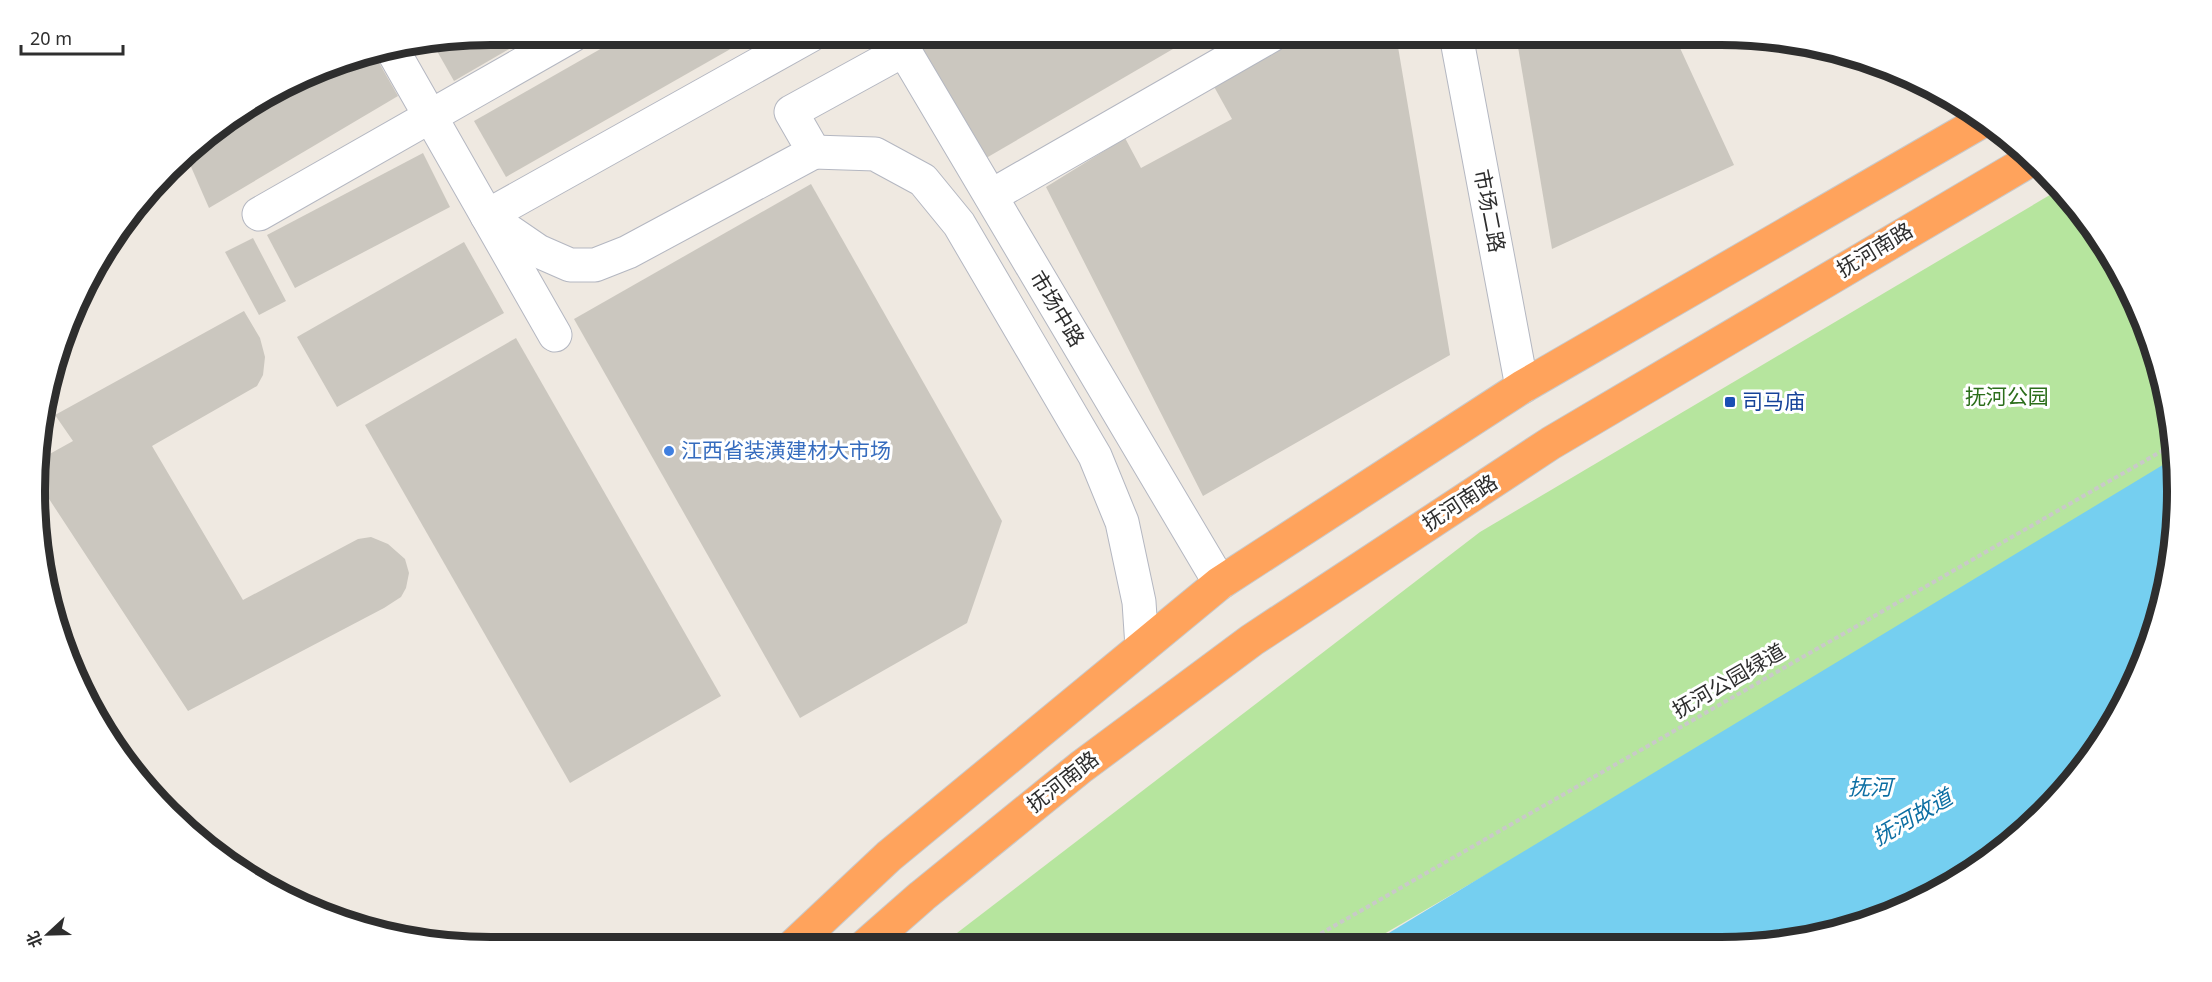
<svg xmlns="http://www.w3.org/2000/svg" width="2212" height="982" font-family="'Noto Sans','Noto Sans SC',sans-serif">
<style>
.green{fill:#b6e59e}
.water{fill:#75cff0}
.building{fill:#cbc7bf}
.lines{fill:none;stroke-linecap:round;stroke-linejoin:round}
.minor-casing{stroke:#b4b7c1;stroke-width:35}
.highway-casing{stroke:#c9c9c9;stroke-width:35}
.path{stroke:#c9c9c9;stroke-width:4;stroke-dasharray:4.5 3;stroke-linecap:butt}
.minor{stroke:#fff;stroke-width:33}
.highway{stroke:#ffa35c;stroke-width:33}
.transit-dot{fill:#1a4fb4;stroke:#fff;stroke-width:2}
.shop-dot{fill:#3f7fe0;stroke:#fff;stroke-width:2}
.labels{text-anchor:middle;stroke-width:6;stroke-linejoin:round;paint-order:stroke}
.street-label{font-size:21px;fill:#2e2e2e;stroke:#fff}
.park-label{font-size:21px;fill:#2c6e1b;stroke:#fff}
.transit-label{font-size:21px;fill:#164399;stroke:#fff;text-anchor:start}
.shop-label{font-size:21px;fill:#366cbe;stroke:#fff;text-anchor:start}
.water-label{font-size:22px;font-style:italic;fill:#0d6fa3;stroke:#fff}
.rim{fill:none;stroke:#2e2e2e;stroke-width:8}
</style>
<rect width="100%" height="100%" fill="#efe9e1"/>
<path class="green" d="M2060 189 2083 213 2131 289 2162 373 2176 474 1365 945 940 946 1480 532Z"/>
<path class="water" d="M2176 457 2174 551 2153 638 2100 745 2022 834 1923 901 1781 944 1369 945Z"/>
<g class="building">
<path d="M491 35H533L454 81 433 44Z"/>
<path d="M625 35H755L506 177 474 121Z"/>
<path d="M907 35H1197L981 161Z"/>
<path d="M1302 35H1396L1450 355 1203 496 1046 187 1125 138 1141 168 1232 119 1212 83Z"/>
<path d="M1516 35H1674L1734 165 1552 249Z"/>
<path d="M374 54 398 96 209 208 185 153 190 148 263 95 344 59Z"/>
<path d="M423 153 450 207 295 288 267 235Z"/>
<path d="M811 184 1002 521 967 623 800 718 574 319Z"/>
<path d="M253 238 286 301 259 315 225 252Z"/>
<path d="M464 242 504 313 337 407 297 337Z"/>
<path d="M244 311 260 338 265 357 263 375 257 386 152 446 243 600 358 539 371 537 388 544 405 559 409 573 406 588 401 597 384 608 188 711 36 479 37 461 73 441 55 415Z"/>
<path d="M516 338 721 696 570 783 365 425Z"/>
</g>
<g class="lines">
<defs>
<g id="minor">
<path d="M811 35 487 216 538 251 570 265H595L628 252 814 152 791 112 904 50"/>
<path d="M895 35 1220 583"/>
<path d="M1456 35 1522 387"/>
<path d="M393 51 555 335"/>
<path d="M814 152 875 154 923 180 959 224 1095 456 1122 522 1139 602 1142 647"/>
<path d="M991 196 1272 35"/>
<path d="M259 214 573 35"/>
</g>
<g id="highway">
<path d="M865 946 922 896 1081 767 1252 640 1551 443 2032 159"/>
<path d="M792 947 889 856 1220 583 1522 387 1984 120"/>
</g>
</defs>
<use href="#minor" class="minor-casing"/>
<use href="#highway" class="highway-casing"/>
<g class="path">
<path d="M1301 945 2174 444"/>
<path d="M751 947 759 939"/>
</g>
<use href="#minor" class="minor"/>
<use href="#highway" class="highway"/>
</g>
<rect class="transit-dot" x="1724" y="396" width="12" height="12" rx="3"/>
<circle class="shop-dot" cx="669" cy="451" r="6"/>
<g class="labels">
<g class="street-label">
<text transform="translate(1489 211) rotate(79)" y="7">市场二路</text>
<text transform="translate(1875 250) rotate(-31)" y="7">抚河南路</text>
<text transform="translate(1057 309) rotate(59)" y="7">市场中路</text>
<text transform="translate(1460 503) rotate(-33)" y="7">抚河南路</text>
<text transform="translate(1729 681) rotate(-30)" y="7">抚河公园绿道</text>
<text transform="translate(1063 782) rotate(-38)" y="7">抚河南路</text>
</g>
<g class="park-label">
<text x="2007" y="404">抚河公园</text>
</g>
<g class="transit-label">
<text x="1742" y="409">司马庙</text>
</g>
<g class="shop-label">
<text x="681" y="458">江西省装潢建材大市场</text>
</g>
<g class="water-label">
<text x="1870" y="795">抚河</text>
<text transform="translate(1912 817) rotate(-30)" y="8">抚河故道</text>
</g>
</g>
<path d="M0 0H2212V982H0ZM491 45H1721A446 446 0 0 1 2167 491V491A446 446 0 0 1 1721 937H491A446 446 0 0 1 45 491V491A446 446 0 0 1 491 45Z" fill="#fff" fill-rule="evenodd"/>
<path class="rim" d="M491 45H1721A446 446 0 0 1 2167 491V491A446 446 0 0 1 1721 937H491A446 446 0 0 1 45 491V491A446 446 0 0 1 491 45Z"/>
<g transform="translate(48 934) rotate(248)" stroke="#ffffff" stroke-width="4.5" paint-order="stroke">
<path d="M0-4.5L10 22L0 15L-10 22Z" fill="#2e2e2e"/>
<text y="-9" font-size="16" font-weight="bold" text-anchor="middle" fill="#2e2e2e">北</text>
</g>
<path d="M21 45v9h102v-9" fill="none" stroke="#2e2e2e" stroke-width="3"/>
<text x="30" y="45" font-size="18" fill="#2e2e2e" stroke="#ffffff" stroke-width="4.5" paint-order="stroke">20 m</text>
</svg>
